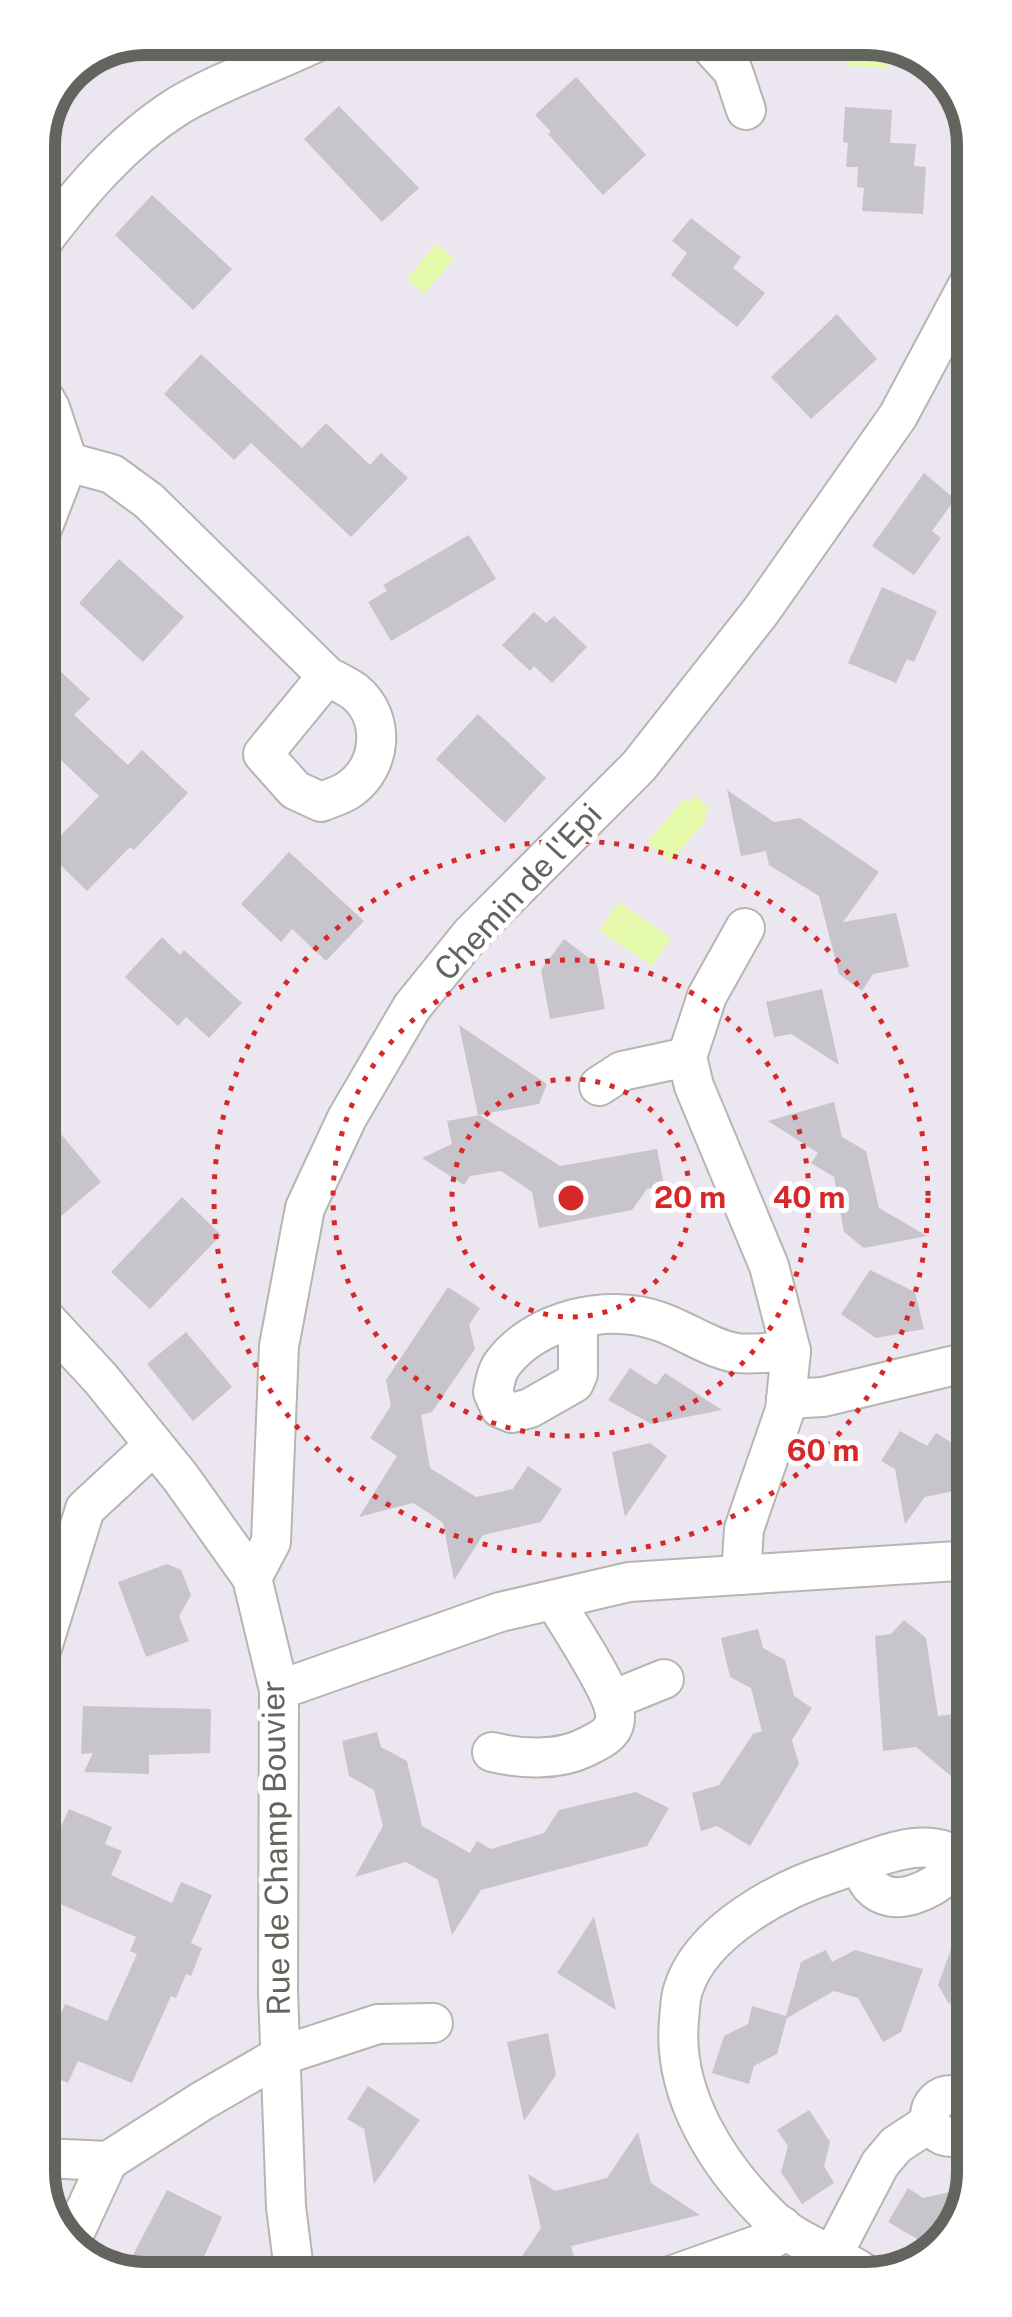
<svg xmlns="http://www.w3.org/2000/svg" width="1012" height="2317" font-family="'Public Sans',sans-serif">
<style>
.water{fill:#e5faaa}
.building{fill:#c8c4cc}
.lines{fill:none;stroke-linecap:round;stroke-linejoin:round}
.minor-casing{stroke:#b4b7b1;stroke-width:42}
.minor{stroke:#fff;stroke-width:38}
.ring{fill:none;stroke:#d62828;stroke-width:5;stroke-dasharray:5 10}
.labels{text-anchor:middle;stroke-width:10;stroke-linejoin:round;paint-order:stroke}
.street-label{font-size:32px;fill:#62655d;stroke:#fff}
.rim{fill:none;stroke:#62655d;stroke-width:12}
.centre{fill:#d62828;stroke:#fff;stroke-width:5}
.ring-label{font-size:30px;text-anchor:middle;font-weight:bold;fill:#d62828;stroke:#fff;stroke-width:10;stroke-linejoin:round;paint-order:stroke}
</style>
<rect width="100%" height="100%" fill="#ebe6ef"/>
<g class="water">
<path d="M847 45 888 47 887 68 845 66Z"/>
<path d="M436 243 454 259 424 294 407 279Z"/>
<path d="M694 795 710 809 704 815 707 819 670 862 647 842 684 799 688 802Z"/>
<path d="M619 902 671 938 652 966 599 930Z"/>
</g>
<g class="building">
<path d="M576 77 646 155 603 195 548 134 551 132 535 115Z"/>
<path d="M339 106 419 188 382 222 304 139Z"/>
<path d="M845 107 892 110 890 143 916 144 914 166 926 167 923 214 862 211 864 188 857 187 858 167H846L848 143 843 142Z"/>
<path d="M152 195 232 269 193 310 115 235Z"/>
<path d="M691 218 741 257 733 268 765 293 737 327 671 275 687 253 672 241Z"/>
<path d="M837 314 877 359 811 419 771 377Z"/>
<path d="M201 354 302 448 326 423 370 465 381 453 408 478 351 537 251 443 234 460 164 394Z"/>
<path d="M924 473 955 499 932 531 941 538 914 575 872 546Z"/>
<path d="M469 535 496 579 391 641 368 602 387 591 383 585Z"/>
<path d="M119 559 184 617 143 662 79 603Z"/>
<path d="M882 587 937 611 914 662 907 659 896 683 848 663Z"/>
<path d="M534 612 546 623 554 616 587 647 552 683 534 666 530 671 502 645Z"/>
<path d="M39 651 90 699 74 715 128 765 142 750 188 793 134 850 130 847 87 891 46 851 99 796 45 745 39 752Z"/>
<path d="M478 714 546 778 505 823 436 759Z"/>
<path d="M727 790 774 822 800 818 879 872 843 922 896 913 909 967 873 974 862 991 839 974 819 896 769 865 766 851 741 856Z"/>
<path d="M289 852 364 921 326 961 292 929 281 942 241 904Z"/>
<path d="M162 937 180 955 184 950 242 1003 209 1038 186 1017 178 1026 125 977Z"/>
<path d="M564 939 597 964 605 1009 550 1019 541 970Z"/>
<path d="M822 989 839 1065 791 1034 774 1037 766 1002Z"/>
<path d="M459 1025 547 1084 539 1104 478 1115Z"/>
<path d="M834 1102 842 1137 866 1151 879 1208 927 1236 864 1248 844 1232 834 1177 811 1163 818 1153 768 1121Z"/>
<path d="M40 1109 101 1182 61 1216 40 1191Z"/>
<path d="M480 1115 560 1166 657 1149 664 1185 647 1189 632 1210 539 1228 532 1192 501 1171 470 1176 464 1185 422 1158 452 1144 447 1121Z"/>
<path d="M182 1197 221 1235 150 1309 111 1272Z"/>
<path d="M870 1270 915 1292 924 1329 876 1338 841 1314Z"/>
<path d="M448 1287 480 1308 469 1325 475 1349 432 1412 421 1415 430 1468 476 1497 513 1489 528 1466 562 1489 541 1522 483 1535 454 1580 443 1523 429 1513 413 1503 359 1517 397 1456 370 1438 391 1406 386 1380Z"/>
<path d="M186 1332 232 1387 193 1421 147 1364Z"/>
<path d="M630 1368 656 1385 665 1373 722 1410 651 1424 608 1400Z"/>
<path d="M900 1431 927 1446 936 1433 973 1456V1487L925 1497 905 1524 895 1469 881 1461Z"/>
<path d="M650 1443 667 1456 625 1517 612 1452Z"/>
<path d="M167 1564 181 1570 191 1595 179 1616 189 1641 146 1657 118 1582Z"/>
<path d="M904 1620 926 1638 938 1716 954 1714 962 1785 916 1747 883 1751 875 1636 891 1634Z"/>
<path d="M758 1629 763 1648 785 1660 794 1696 812 1708 792 1740 799 1764 750 1846 717 1826 701 1831 692 1793 719 1785 753 1734 762 1731 751 1688 730 1677 721 1638Z"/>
<path d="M83 1706 211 1709 210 1753 149 1755V1774L84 1772 93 1753 81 1754Z"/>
<path d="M377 1732 381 1747 407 1761 422 1826 470 1853 477 1841 491 1849 544 1833 559 1810 636 1792 669 1808 647 1846 481 1890 452 1935 438 1880 406 1862 355 1877 383 1826 374 1790 349 1776 342 1741Z"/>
<path d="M69 1809 112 1827 105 1844 122 1851 111 1875 172 1903 181 1882 212 1895 191 1943 202 1948 191 1976 186 1974 176 1998 171 1996 132 2083 78 2061 68 2083 43 2072V2054L65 2004 107 2021 137 1954 130 1951 136 1937 42 1896V1887L58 1851 51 1848Z"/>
<path d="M970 1897H974V1991L949 2004 938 1985Z"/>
<path d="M594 1917 616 2010 557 1973Z"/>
<path d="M826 1950 832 1962 855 1950 923 1969 901 2032 883 2042 858 1998 834 1991 787 2018 777 2054 754 2066 749 2084 712 2073 724 2036 748 2024 752 2006 786 2016 801 1962Z"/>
<path d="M548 2033 556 2075 524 2121 507 2042Z"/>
<path d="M368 2086 420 2120 374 2184 364 2129 347 2119Z"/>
<path d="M809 2110 830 2142 824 2166 834 2183 802 2204 781 2172 788 2146 777 2130Z"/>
<path d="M638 2132 651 2183 700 2215 571 2246 575 2261 508 2277 541 2228 528 2174 555 2191 607 2178Z"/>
<path d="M908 2188 923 2198 950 2192 958 2221 954 2232 919 2240 888 2222Z"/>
<path d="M167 2190 222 2217 194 2279H138L123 2274Z"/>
</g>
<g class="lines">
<defs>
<g id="minor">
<path d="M703 38 733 71 746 110"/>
<path d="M38 247C78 194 121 142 178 106 224 79 277 62 325 38"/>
<path d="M38 387 50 408 68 462 112 474 149 501 327 676C336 681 347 686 355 692 386 718 382 766 350 789 342 795 330 798 321 802L295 790 263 754 327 676"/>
<path d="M39 537 68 462"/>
<path d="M599 1086 622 1071 687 1057"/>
<path d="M41 1314 101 1379 181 1478 252 1578 279 1690 278 1991 286 2207 295 2278"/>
<path d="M578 1320V1374L574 1383 530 1408 512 1413 500 1408 493 1392C495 1382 497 1370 503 1363 536 1320 607 1303 658 1321 683 1329 710 1349 737 1353 753 1355 774 1352 791 1351"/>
<path d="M786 1399 823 1397 972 1361"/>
<path d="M741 1575 744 1529 785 1410 791 1351 769 1266 694 1086 687 1057 707 996 745 928"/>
<path d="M252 1578 271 1542 279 1346 305 1208 347 1118 412 1007 472 933 639 766 761 611 898 416 969 283"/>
<path d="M42 1648 85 1509 154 1445"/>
<path d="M279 1690 500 1612 629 1582 973 1560"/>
<path d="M612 1700 664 1679"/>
<path d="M492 1752C521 1759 557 1761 584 1748 598 1741 615 1735 615 1717 616 1694 568 1624 554 1600"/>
<path d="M858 1864C862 1871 866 1880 871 1886 894 1911 933 1889 952 1871L945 1851C913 1839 867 1861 835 1872 781 1889 701 1931 683 1990 680 1999 680 2011 679 2020 672 2094 717 2164 768 2215 796 2244 833 2252 865 2274"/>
<circle cx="951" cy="2116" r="21"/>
<path d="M43 2158 108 2161"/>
<path d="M70 2243 108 2161 202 2101 280 2056 378 2024 433 2023"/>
<path d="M832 2256 880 2164 896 2145 931 2122"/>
<path d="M670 2276 766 2242 774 2238 782 2226"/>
</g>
</defs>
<use href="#minor" class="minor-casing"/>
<use href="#minor" class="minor"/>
</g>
<g class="ring">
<circle cx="571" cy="1198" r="119"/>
<circle cx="571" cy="1198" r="238"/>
<circle cx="571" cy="1198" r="357"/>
</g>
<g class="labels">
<g class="street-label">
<text transform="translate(518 892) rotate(-47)" y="11">Chemin de l'Epi</text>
<text transform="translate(276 1848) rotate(-91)" y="11">Rue de Champ Bouvier</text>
</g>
</g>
<path d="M0 0H1012V2317H0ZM145 55H867A90 90 0 0 1 957 145V2172A90 90 0 0 1 867 2262H145A90 90 0 0 1 55 2172V145A90 90 0 0 1 145 55Z" fill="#fff" fill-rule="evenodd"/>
<path class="rim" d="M145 55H867A90 90 0 0 1 957 145V2172A90 90 0 0 1 867 2262H145A90 90 0 0 1 55 2172V145A90 90 0 0 1 145 55Z"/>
<circle cx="571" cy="1198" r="15" class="centre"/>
<g class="ring-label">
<text x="690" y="1208">20 m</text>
<text x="809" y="1208">40 m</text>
<text x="823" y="1461">60 m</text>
</g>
</svg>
